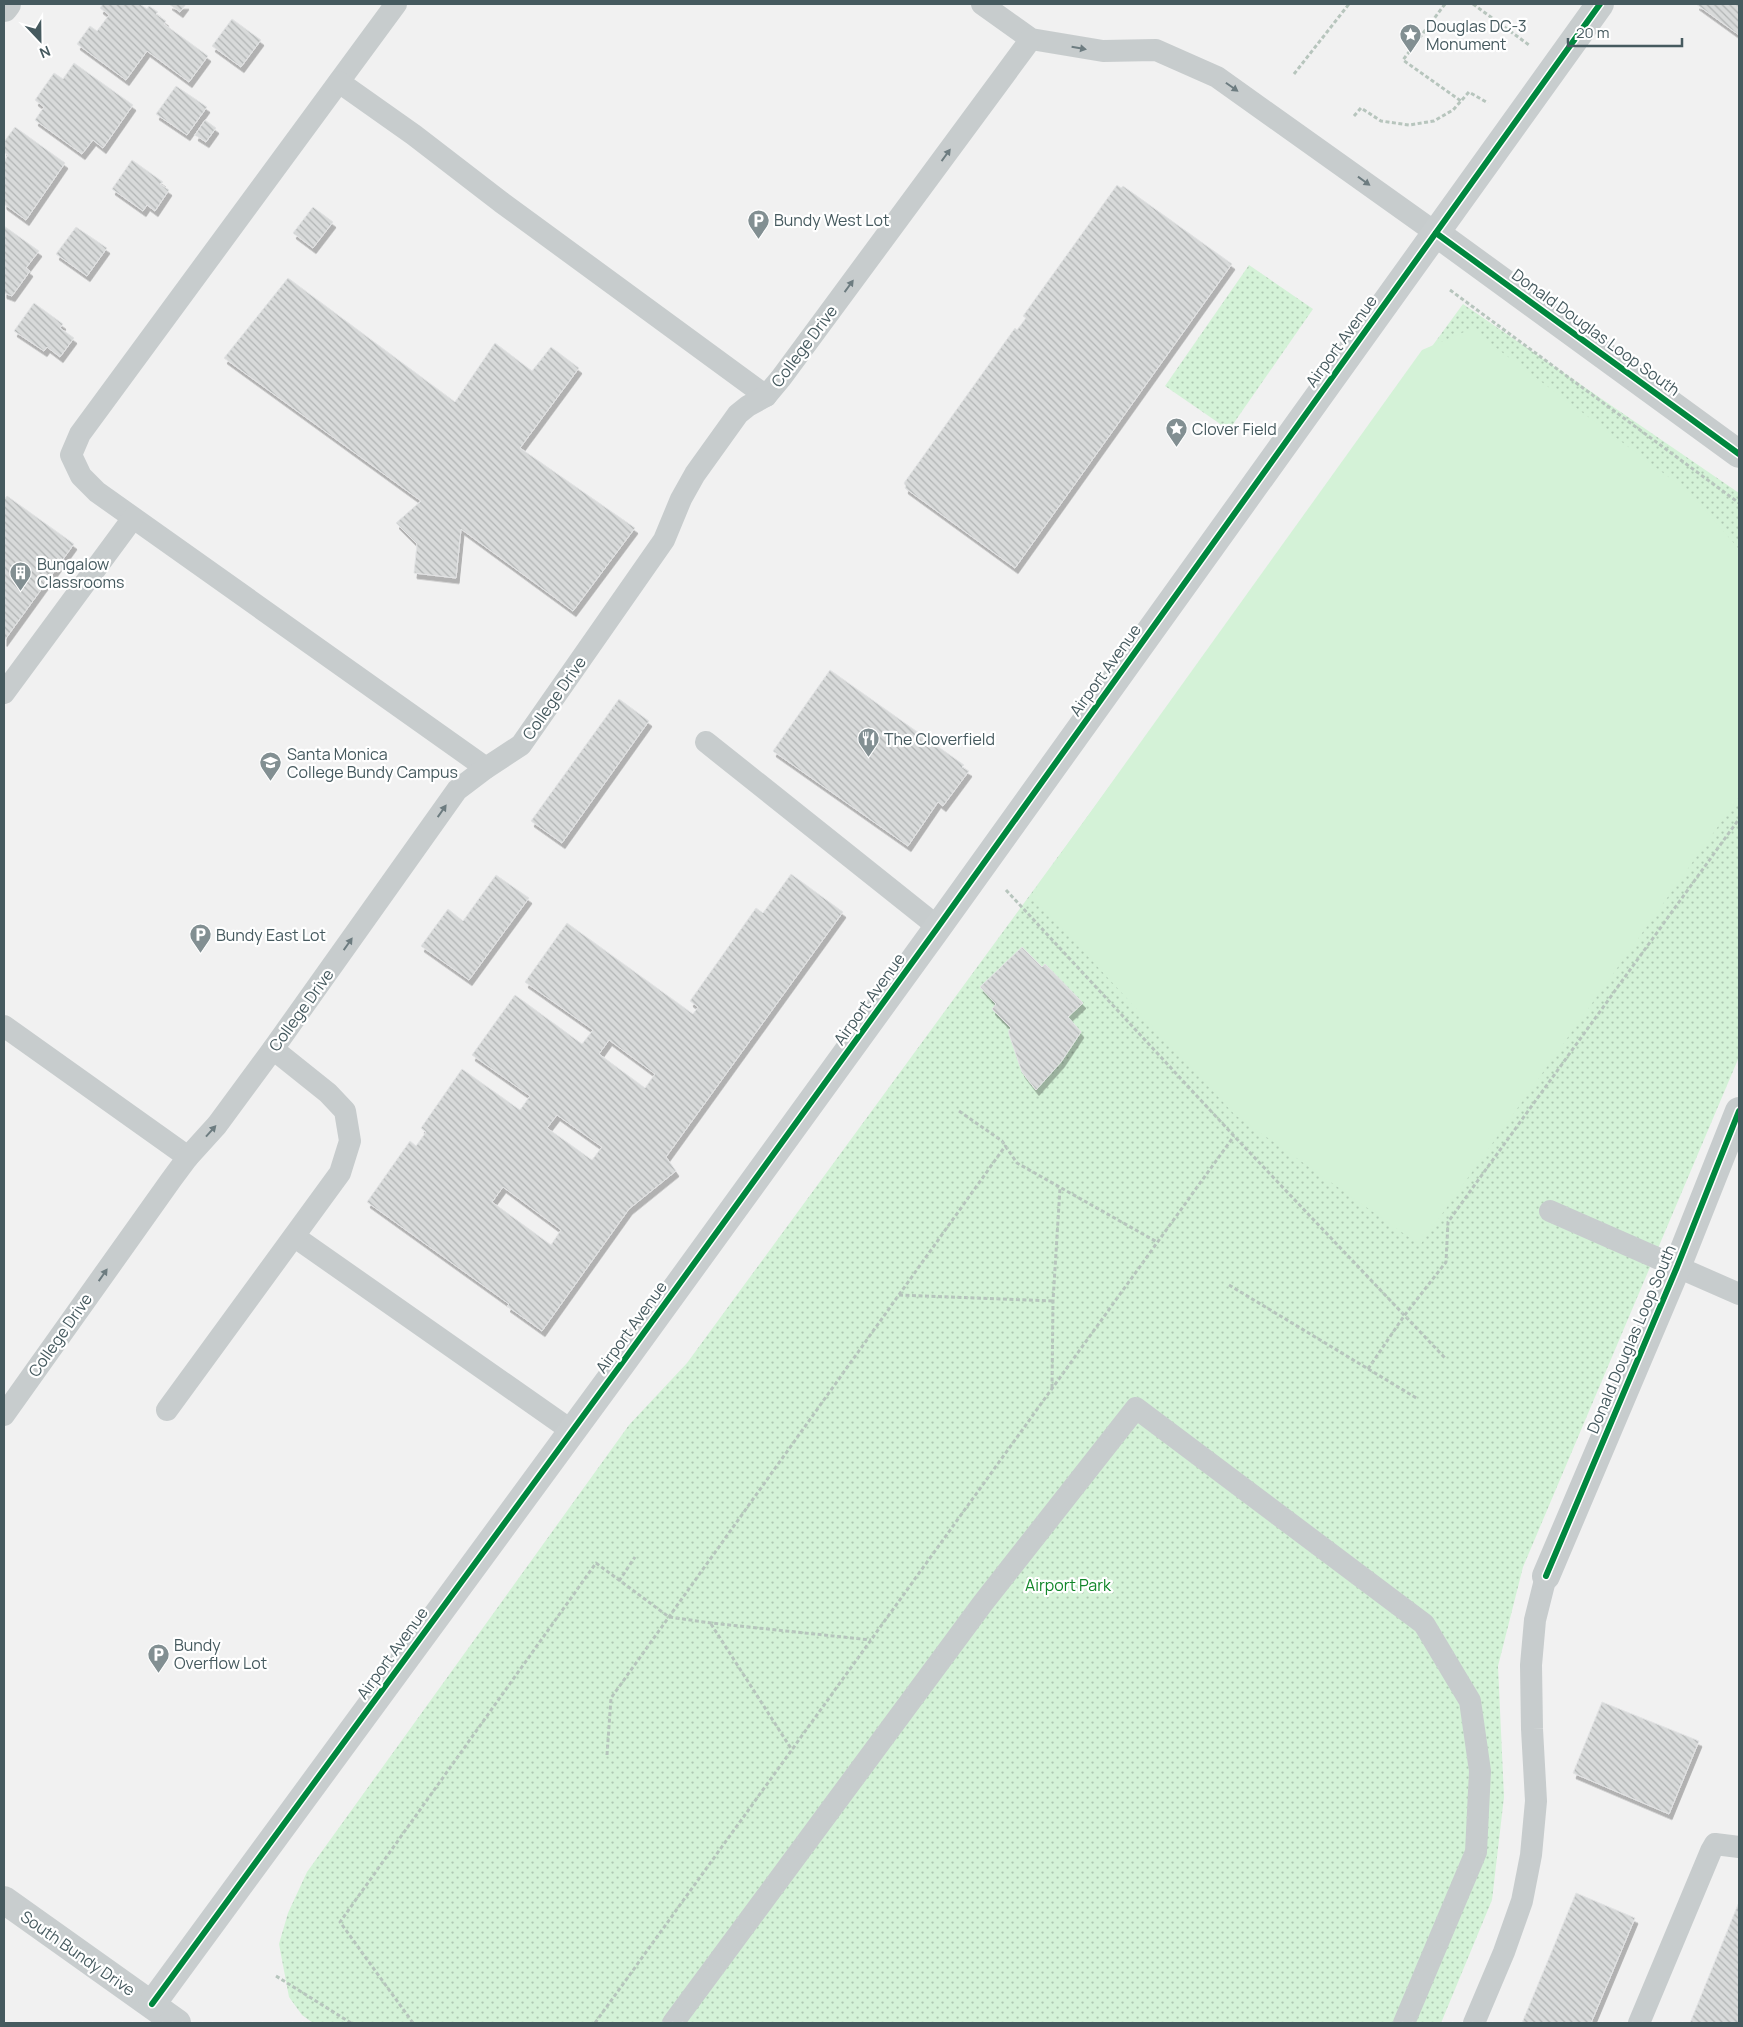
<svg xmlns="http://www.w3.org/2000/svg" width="1743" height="2027" font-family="Manrope,sans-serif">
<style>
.green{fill:url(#green-dots)}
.pitch{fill:#d4f2d7}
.building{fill:url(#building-back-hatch);stroke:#e2e3e4;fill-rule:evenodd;filter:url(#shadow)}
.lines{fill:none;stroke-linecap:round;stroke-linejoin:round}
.path{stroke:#b7c5bd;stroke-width:3;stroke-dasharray:4 2.5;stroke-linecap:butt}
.lane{stroke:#c7cccd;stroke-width:22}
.street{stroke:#c7cccd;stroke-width:28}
.secondary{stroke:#c8cdce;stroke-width:28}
.cycleway-casing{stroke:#fff;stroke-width:9}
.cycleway{stroke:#00873e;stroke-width:6}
.oneway{fill:#6d7c80}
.labels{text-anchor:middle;stroke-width:4.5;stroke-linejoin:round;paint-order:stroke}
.poi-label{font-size:16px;fill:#465a5f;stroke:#fff;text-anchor:start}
.street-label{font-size:16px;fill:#465a5f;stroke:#fff}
.park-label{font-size:16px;fill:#118629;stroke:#fff}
</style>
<defs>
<pattern id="green-dots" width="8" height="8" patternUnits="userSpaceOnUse" patternTransform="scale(1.25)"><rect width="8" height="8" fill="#d4f2d7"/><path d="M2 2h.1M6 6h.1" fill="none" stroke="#aec7b2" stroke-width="1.8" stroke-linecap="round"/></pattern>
<pattern id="building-back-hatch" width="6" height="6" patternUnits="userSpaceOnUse" patternTransform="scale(1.25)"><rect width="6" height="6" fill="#d8dada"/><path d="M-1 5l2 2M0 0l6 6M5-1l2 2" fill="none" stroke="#b1b4b4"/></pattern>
<filter id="shadow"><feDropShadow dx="3" dy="5.5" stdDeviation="0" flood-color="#0004"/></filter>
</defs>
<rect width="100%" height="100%" fill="#f1f1f1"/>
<g class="green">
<path d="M1249 265 1313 309 1229 430 1165 386Z"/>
<path d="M1463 304 1739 493V1057L1523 1567 1498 1666 1504 1797 1492 1900 1441 2023H313L302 2015 289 1997 279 1944 288 1913 307 1872 629 1425 687 1363Z"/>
</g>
<path class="pitch" d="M1471 329 1690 493 1739 549V797L1420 1245 1235 1115 1031 895 1422 350Z"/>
<g class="building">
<path d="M103 4H140L147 9 149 6 158 12 156 14 166 21 164 24 208 56 189 82 147 51 126 80 77 44 90 26 97 31 109 15 100 8Z"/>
<path d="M169 4H186L180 12Z"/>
<path d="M1696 4H1739V35Z"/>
<path d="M232 19 261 40 241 67 212 46Z"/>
<path d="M74 63 133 105 103 148 93 140 82 154 35 120 44 107 35 100 54 73 63 79Z"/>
<path d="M176 86 207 107 187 135 156 114Z"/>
<path d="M205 120 216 128 206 142 195 135Z"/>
<path d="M15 127 65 163 26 220 4 204V162L8 155 4 152V142Z"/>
<path d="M132 160 163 182 160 184 169 190 155 211 147 205 143 211 112 189Z"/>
<path d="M1117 185 1121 188 1123 186 1232 264 1015 568 905 488 906 486 904 483 1015 328 1017 330 1026 318 1023 316Z"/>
<path d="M313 207 333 222 313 248 293 233Z"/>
<path d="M4 226 39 251 26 268 30 271 12 296 4 293Z"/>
<path d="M76 227 107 248 87 276 56 254Z"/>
<path d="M288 278 455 402 495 343 532 371 551 347 579 368 520 448 635 528 573 611 461 529 456 578 414 573 417 544 396 523 421 501 224 358Z"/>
<path d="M34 303 63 324 60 328 74 338 60 357 47 347 44 351 14 331Z"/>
<path d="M7 496 74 544 4 641V500Z"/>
<path d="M830 670 964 765 962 767 969 771 943 806 938 802 908 846 773 751Z"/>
<path d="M619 699 649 721 562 843 531 821Z"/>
<path d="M791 874 843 912 666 1157 676 1171 629 1209 542 1331 507 1306 509 1304 367 1202 410 1141 416 1146 426 1132 421 1128 462 1069 520 1110 530 1096 472 1055 515 995 582 1044 593 1030 525 982 567 923 693 1014 698 1007 690 1001 756 908 763 913ZM609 1040 655 1074 645 1088 599 1054ZM557 1115 602 1147 592 1160 547 1128ZM503 1187 561 1230 551 1245 492 1202Z"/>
<path d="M496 875 529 898 469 980 421 946 448 909 463 921Z"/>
<path d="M1022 947 1042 967 1045 964 1083 1003 1068 1017 1081 1032 1061 1062 1036 1090 1022 1072 1009 1034V1030L1011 1028 992 1009 996 1004 980 987Z"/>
<path d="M1602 1702 1699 1741 1669 1814 1573 1773Z"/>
<path d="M1576 1893 1635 1918 1591 2023H1522Z"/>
<path d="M1739 1902V2023H1690Z"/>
</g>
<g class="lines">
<g class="path">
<path d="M1445 4 1403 60 1461 101"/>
<path d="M1473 4 1529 45"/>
<path d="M1294 74 1349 4"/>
<path d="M1354 116 1361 108 1381 121 1409 125 1434 121 1453 110 1469 92 1488 103"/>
<path d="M1450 290 1739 503"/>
<path d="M1006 890 1234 1136 1445 1358"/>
<path d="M959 1111 1002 1141 1017 1163 1157 1242"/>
<path d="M1229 1285 1418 1399"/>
<path d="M899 1295 1053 1301"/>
<path d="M1368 1369 1404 1316 1446 1262 1448 1222 1739 819"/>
<path d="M1052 1388 1053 1301 1060 1188"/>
<path d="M619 1581 635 1557"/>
<path d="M711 1624 792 1750"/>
<path d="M607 1755 611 1698 1006 1145"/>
<path d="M276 1976 351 2023"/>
<path d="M413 2023 340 1922 596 1563 669 1617 711 1623 871 1640"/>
<path d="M595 2023 1234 1136"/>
</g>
<g class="lane">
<path d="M396 4 80 434 71 455 81 476 97 492 486 768"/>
<path d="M982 4 1031 39 1103 51 1156 50 1217 77 1436 233"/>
<path d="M339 82 414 135 501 202 766 396"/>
<path d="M4 693 133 518"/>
<path d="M706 742 938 927"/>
<path d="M4 1026 188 1157"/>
<path d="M1550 1211 1739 1294"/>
<path d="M295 1237 572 1431"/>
<path d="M167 1410 340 1173 350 1141 345 1111 328 1093 273 1049"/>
<path d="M4 1415 171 1180 188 1157 217 1125 273 1049 457 790 486 768 521 745 664 540 681 499 695 474 738 414 748 406 766 396 781 378 1031 39"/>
<path d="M673 2023 983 1603 1136 1408 1424 1624 1470 1701 1480 1771 1476 1852 1404 2023"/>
<path d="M1474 2023 1504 1952 1522 1901 1531 1855 1536 1801 1532 1729 1531 1665 1535 1620 1546 1576"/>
<path d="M1639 2023 1711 1851 1715 1844 1739 1847"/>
</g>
<g class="street">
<path d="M4 8 7 4"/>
<path d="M1436 233 1739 454"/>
<path d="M1546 1576 1677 1267 1739 1111"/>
</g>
<g class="secondary">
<path d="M4 1900 177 2023"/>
<path d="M152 2004 622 1363 938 927 1600 4"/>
</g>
<defs>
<g id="cycleway">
<path d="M1436 233 1739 454"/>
<path d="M1546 1576 1677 1267 1739 1111"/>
<path d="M152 2004 622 1363 938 927 1600 4"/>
</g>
</defs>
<use href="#cycleway" class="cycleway-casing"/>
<use href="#cycleway" class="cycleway"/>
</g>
<defs><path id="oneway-solid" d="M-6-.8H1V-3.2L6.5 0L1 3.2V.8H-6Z" transform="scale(1.25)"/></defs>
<g class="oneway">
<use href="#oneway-solid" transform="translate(1079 48) rotate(10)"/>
<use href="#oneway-solid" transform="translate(1232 87) rotate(35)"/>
<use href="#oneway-solid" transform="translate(946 155) rotate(-54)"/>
<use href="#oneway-solid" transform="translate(1364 181) rotate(36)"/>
<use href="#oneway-solid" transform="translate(849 286) rotate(-54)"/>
<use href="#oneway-solid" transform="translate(442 811) rotate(-55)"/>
<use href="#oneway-solid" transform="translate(348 944) rotate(-55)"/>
<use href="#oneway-solid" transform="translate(211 1131) rotate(-48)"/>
<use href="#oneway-solid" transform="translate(103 1275) rotate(-55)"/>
</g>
<defs>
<symbol id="sight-pin" viewBox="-11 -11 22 30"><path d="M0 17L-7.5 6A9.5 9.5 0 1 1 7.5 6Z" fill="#828f92" stroke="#fff"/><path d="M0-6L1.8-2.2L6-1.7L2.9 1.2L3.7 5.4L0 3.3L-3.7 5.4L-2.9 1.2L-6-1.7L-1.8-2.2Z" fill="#fff"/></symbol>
<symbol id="parking-pin" viewBox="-11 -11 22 30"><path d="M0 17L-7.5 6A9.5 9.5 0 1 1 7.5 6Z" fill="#828f92" stroke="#fff"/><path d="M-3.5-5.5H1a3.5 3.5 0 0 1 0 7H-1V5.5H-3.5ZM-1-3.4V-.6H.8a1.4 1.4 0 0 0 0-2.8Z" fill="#fff"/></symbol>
<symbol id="building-pin" viewBox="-11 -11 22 30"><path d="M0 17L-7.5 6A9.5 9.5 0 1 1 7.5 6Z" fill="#828f92" stroke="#fff"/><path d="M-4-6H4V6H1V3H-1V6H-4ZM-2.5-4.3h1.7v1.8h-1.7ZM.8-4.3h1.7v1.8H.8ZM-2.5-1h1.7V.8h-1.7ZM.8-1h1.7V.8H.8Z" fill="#fff"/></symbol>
<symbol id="restaurant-pin" viewBox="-11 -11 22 30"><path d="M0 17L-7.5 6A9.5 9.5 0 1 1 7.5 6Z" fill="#828f92" stroke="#fff"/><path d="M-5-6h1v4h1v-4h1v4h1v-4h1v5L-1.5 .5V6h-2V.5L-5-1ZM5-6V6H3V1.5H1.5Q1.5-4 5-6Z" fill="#fff"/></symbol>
<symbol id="university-pin" viewBox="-11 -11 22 30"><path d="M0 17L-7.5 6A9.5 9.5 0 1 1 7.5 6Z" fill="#828f92" stroke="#fff"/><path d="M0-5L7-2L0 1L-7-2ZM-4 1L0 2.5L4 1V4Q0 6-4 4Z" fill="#fff"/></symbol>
</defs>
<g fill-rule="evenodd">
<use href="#sight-pin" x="1398" y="22" width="25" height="34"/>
<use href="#parking-pin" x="746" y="208" width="25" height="34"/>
<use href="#sight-pin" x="1164" y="416" width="25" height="34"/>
<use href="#building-pin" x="8" y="560" width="25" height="34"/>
<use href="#restaurant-pin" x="856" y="726" width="25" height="34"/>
<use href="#university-pin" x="258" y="750" width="25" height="34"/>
<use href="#parking-pin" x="188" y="922" width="25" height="34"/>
<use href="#parking-pin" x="146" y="1642" width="25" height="34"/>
</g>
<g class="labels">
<g class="poi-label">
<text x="1426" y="32">Douglas DC-3<tspan x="1426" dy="18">Monument</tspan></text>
<text x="774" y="226">Bundy West Lot</text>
<text x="1192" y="435">Clover Field</text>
<text x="37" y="570">Bungalow<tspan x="37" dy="18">Classrooms</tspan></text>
<text x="884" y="745">The Cloverfield</text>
<text x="287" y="760">Santa Monica<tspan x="287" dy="18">College Bundy Campus</tspan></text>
<text x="216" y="941">Bundy East Lot</text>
<text x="174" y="1651">Bundy<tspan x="174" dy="18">Overflow Lot</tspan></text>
</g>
<g class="street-label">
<text transform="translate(1596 332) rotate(36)" y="6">Donald Douglas Loop South</text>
<text transform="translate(1341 341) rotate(-54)" y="6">Airport Avenue</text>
<text transform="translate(804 346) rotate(-53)" y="6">College Drive</text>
<text transform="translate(1105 670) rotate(-54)" y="6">Airport Avenue</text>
<text transform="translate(554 698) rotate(-55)" y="6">College Drive</text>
<text transform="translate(869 999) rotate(-54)" y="6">Airport Avenue</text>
<text transform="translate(301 1010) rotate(-54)" y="6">College Drive</text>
<text transform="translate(631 1327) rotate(-54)" y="6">Airport Avenue</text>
<text transform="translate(60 1335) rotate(-55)" y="6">College Drive</text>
<text transform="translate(1631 1339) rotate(-67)" y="6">Donald Douglas Loop South</text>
<text transform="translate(392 1653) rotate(-54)" y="6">Airport Avenue</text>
<text transform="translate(78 1953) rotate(35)" y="6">South Bundy Drive</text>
</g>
<g class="park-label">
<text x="1068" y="1591">Airport Park</text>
</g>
</g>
<rect width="1743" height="2027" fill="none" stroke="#465a5f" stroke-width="10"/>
<g transform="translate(40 40) rotate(158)" stroke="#ffffff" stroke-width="4" paint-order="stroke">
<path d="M0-4L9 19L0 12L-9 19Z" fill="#465a5f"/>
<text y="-8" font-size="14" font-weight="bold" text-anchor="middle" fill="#465a5f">N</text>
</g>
<path d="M1568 38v8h114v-8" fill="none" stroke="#465a5f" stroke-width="2.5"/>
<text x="1576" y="38" font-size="15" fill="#465a5f" stroke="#ffffff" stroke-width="4" paint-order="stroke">20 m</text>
</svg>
